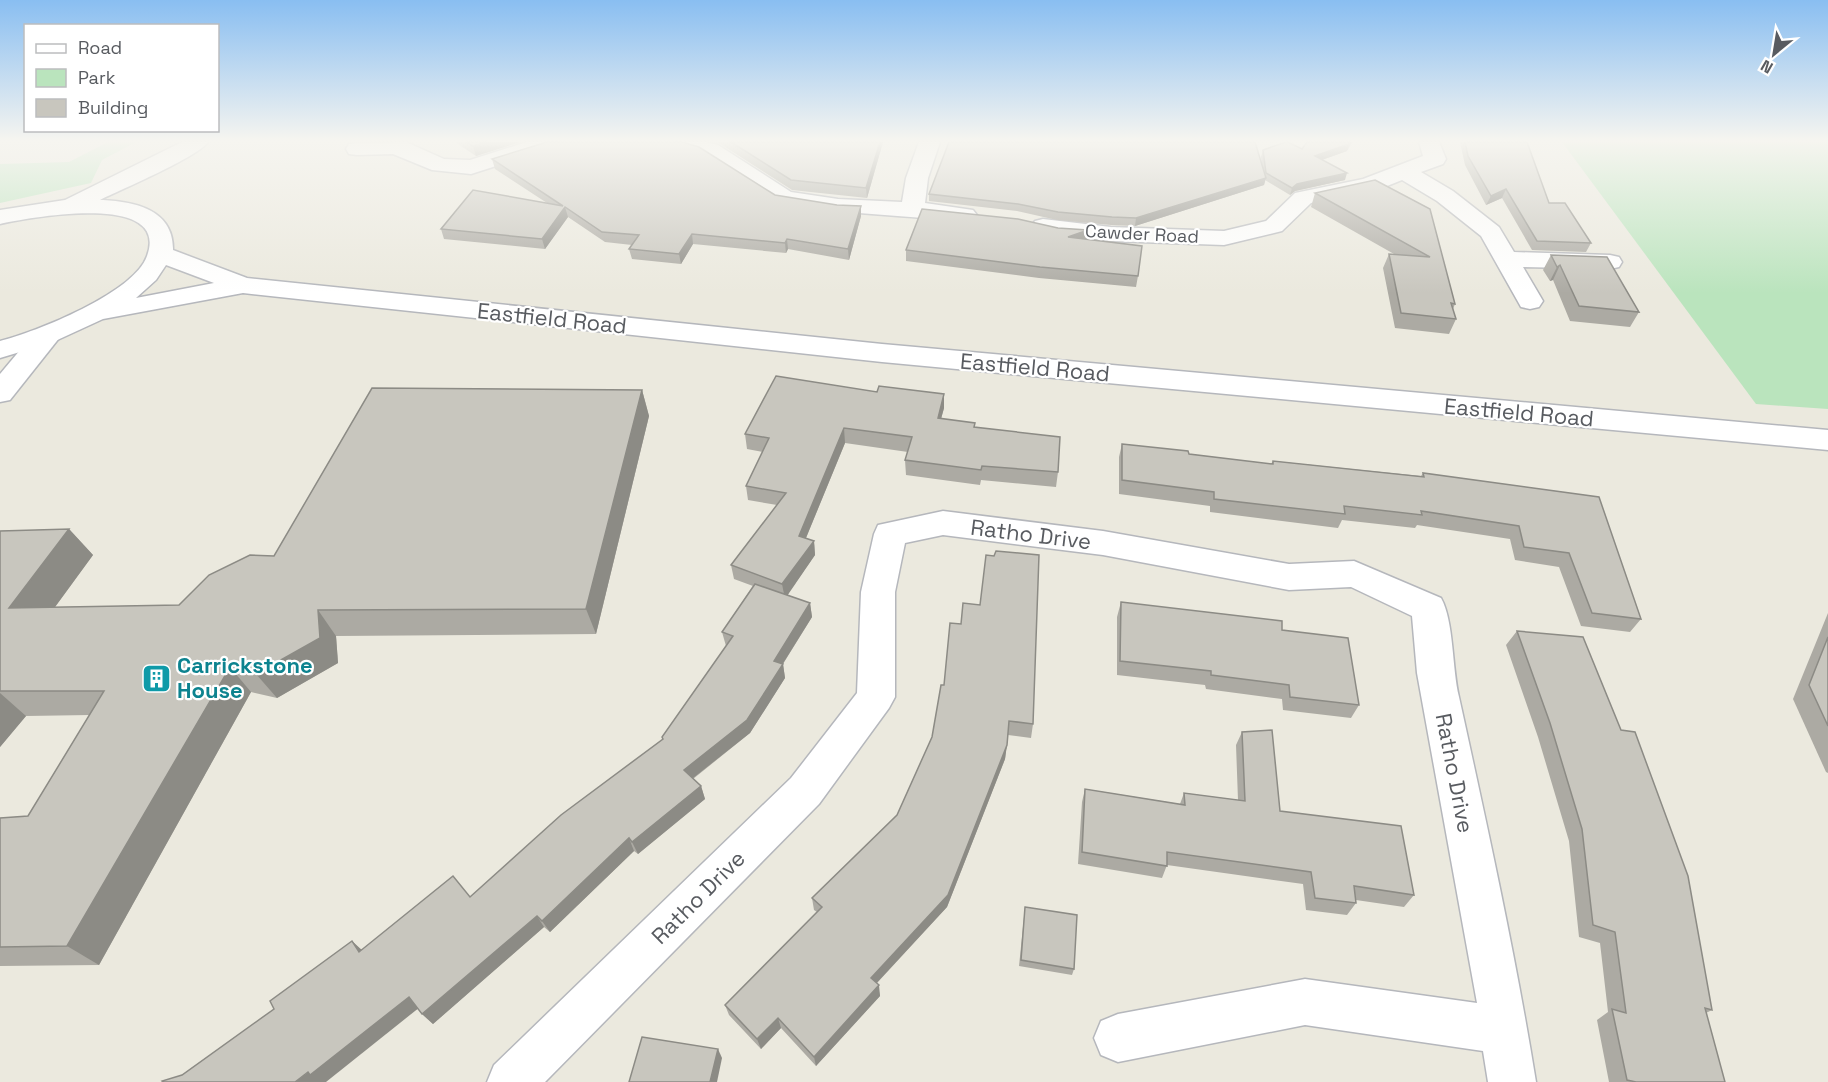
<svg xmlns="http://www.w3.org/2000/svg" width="1828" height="1082" font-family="'Space Grotesk',sans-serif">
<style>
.green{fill:#bae4bd}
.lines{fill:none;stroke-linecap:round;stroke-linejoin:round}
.minor-casing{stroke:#b5b7bc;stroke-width:3}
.tertiary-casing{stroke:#b5b7bc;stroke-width:3}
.minor{fill:#fff;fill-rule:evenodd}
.tertiary{fill:#fff;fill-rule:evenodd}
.wall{fill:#acaaa3}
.shaded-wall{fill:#8c8b85}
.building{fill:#c8c6be;stroke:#8c8b85;stroke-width:1.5}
.labels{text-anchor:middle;stroke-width:4.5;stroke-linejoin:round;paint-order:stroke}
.far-street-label{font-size:18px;fill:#585b60;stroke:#fff}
.street-label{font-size:22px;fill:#585b60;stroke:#fff}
.culture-label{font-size:22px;font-weight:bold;fill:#0d838f;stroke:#fff;text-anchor:start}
</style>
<rect width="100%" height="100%" fill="#ebe9de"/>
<g class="green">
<path d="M108 142H136L102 160 91 183 0 203V164L69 162Z"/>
<path d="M1562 142H1828V409L1756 404Z"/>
</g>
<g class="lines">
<defs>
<g id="minor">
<path d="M406 142 444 159 470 160 527 142H559L556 147 471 174 432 170 393 154 357 155 349 154 346 149 349 144 357 143Z"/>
<path d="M674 142H706L718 145 791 192 838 199 902 202 906 178 919 142H940L928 178 925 203 973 210 977 215 973 220 965 222C905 215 845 214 785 205L777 203 702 155 677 147Z"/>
<path d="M1419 142H1439L1446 159 1443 164 1421 172 1453 191 1499 227 1514 252 1610 255 1619 257 1622 262 1619 267 1610 269 1523 267 1543 301 1539 307 1530 309 1521 307 1481 236 1437 201 1402 180 1377 190 1311 203 1282 231 1224 245 1111 241 1043 233 1035 231 1031 226 1035 221 1043 219 1111 227 1224 231 1266 221 1295 193 1363 179 1423 156Z"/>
<path d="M46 329 56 331 60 337 10 400 0 402V374L36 331Z"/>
<path d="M943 511 1103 531 1289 564 1354 561 1441 598C1454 621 1452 669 1459 697 1487 825 1515 952 1536 1082H1488L1483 1051 1305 1025 1118 1062 1101 1055 1094 1038 1101 1021 1118 1014 1305 979 1477 1003 1417 673 1412 616 1351 587 1289 590 1103 555 943 535 905 543 895 592V697L889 708 819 804 545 1082H487L494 1065 791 778 857 693 861 592 874 534 878 525Z"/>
</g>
<path id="tertiary" d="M182 142H208C198 157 120 190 100 200 133 201 174 209 173 250L247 278 882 344 1828 430V450L882 362 243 293 103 319 53 342 0 358V341C36 332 134 293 147 256 171 191 28 218 0 224V210L65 200ZM166 265 214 283 136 298 156 280Z"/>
</defs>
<use href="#minor" class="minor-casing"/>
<use href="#tertiary" class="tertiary-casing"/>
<use href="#minor" class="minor"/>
<use href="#tertiary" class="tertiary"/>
</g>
<g class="wall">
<path d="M455 142H520L476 156Z"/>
<path d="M714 142H883L867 198 792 190 719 143Z"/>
<path d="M1460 142H1527L1549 203 1591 243 1586 252 1532 250 1502 198 1486 205 1465 165Z"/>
<path d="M1302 149 1347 151 1322 160 1345 180 1295 191 1290 195 1265 180 1264 185 1135 226 1111 225 1057 220 1017 211 929 201V194L1262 167 1261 157 1263 150Z"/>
<path d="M492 159 775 195 861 216 849 260 788 249 786 253 693 244 681 264 632 259 629 249 632 245 605 242 568 217 545 249 444 239 441 229 547 203 495 169Z"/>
<path d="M1315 193 1430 209 1455 304 1453 309 1456 319 1449 334 1395 328 1383 268 1389 254H1394L1311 207Z"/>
<path d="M1058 228 1088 230 1086 239 1138 276 1136 287 1039 278 906 261V250Z"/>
<path d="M1551 255 1639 312 1630 327 1570 321 1553 280 1550 281 1543 270Z"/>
<path d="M642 390 649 416 596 634 336 636 338 663 277 698 251 692 99 965 0 966V818L28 816 90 715 26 716 0 747V531L69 529 93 555 55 607 179 605 274 556Z"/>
<path d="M944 408 941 419 975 423V427L1058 472 1056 487 981 480 980 485 906 475 905 460 908 452 845 443 806 538 814 541 815 555 787 595 810 603 812 617 783 664 785 678 750 733 693 779 701 786 705 799 638 854 634 851 550 932 544 927 433 1024 422 1014 418 1009 182 1075 274 1009 352 941 361 950 470 897 662 740V737L726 646 722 632 753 586 734 579 731 565 777 505 748 500 746 486 763 452 747 449 745 434Z"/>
<path d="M1122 444 1189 454 1271 464 1273 461 1421 476 1423 473 1599 497 1641 619 1630 632 1581 626 1559 567 1515 560 1510 539 1417 525 1415 528 1342 520 1338 528 1210 512V506L1119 494V457Z"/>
<path d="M1121 602 1282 630 1359 705 1351 718 1283 710 1282 699 1206 689 1205 685 1117 675V617Z"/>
<path d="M1828 613V773L1826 772 1793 699Z"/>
<path d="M1517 631 1712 1010 1706 1013 1725 1082H1609L1597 1020 1608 1012 1600 943 1579 937 1569 841 1538 737 1506 645Z"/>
<path d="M941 685 1033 724 1031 738 1008 735 1005 759 947 907 877 983 880 996 816 1066 781 1028 761 1049 729 1015 725 1005 817 912 814 910 812 898 897 815 932 737Z"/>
<path d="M1242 732 1280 811 1414 895 1404 907 1356 900V903L1347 915 1306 910 1303 884 1167 865 1162 878 1078 864 1082 802 1085 789 1180 804 1184 793 1238 800 1236 745Z"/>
<path d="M1025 907 1074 969 1072 975 1019 966Z"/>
</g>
<g class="shaded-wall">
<path d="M487 142H520L476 156 473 146Z"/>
<path d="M880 142H883L867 198 866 188Z"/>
<path d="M1350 142H1352L1347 151 1313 163 1315 156Z"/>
<path d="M1347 173 1345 180 1295 191 1290 195 1292 188 1297 184Z"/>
<path d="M1266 178 1264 185 1135 226 1136 218Z"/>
<path d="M1506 189 1502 198 1486 205 1491 196Z"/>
<path d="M861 206V216L849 260 848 249Z"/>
<path d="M565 207 568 217 545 249 542 239Z"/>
<path d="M1088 230 1086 241 1068 237Z"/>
<path d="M692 234 693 244 681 264 679 254Z"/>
<path d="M787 239 788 249 786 253 785 243Z"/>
<path d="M1560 265 1553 280 1550 281 1557 267Z"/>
<path d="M642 390 649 416 596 634 586 609Z"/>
<path d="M944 394V408L937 433 938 418Z"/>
<path d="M844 428 845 443 801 550 799 536Z"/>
<path d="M69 529 93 555 36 633 9 608Z"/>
<path d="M814 541 815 555 785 599 782 584Z"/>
<path d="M810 603 812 617 777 673 783 664 785 678 750 733 688 782 684 770 774 661Z"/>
<path d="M318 610 336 636 338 663 277 698 256 674Z"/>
<path d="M230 667 251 692 99 965 67 946Z"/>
<path d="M0 693 26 716 0 747Z"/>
<path d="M1007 745 1005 759 947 907 872 988 871 978Z"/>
<path d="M701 786 705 799 638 854 632 842Z"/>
<path d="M629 838 634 851 550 932 542 921Z"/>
<path d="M537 916 544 927 433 1024 422 1014Z"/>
<path d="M352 941 364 952H359Z"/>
<path d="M879 985 880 996 816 1066 814 1057Z"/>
<path d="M409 997 420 1007 326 1082H295Z"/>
<path d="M778 1018 781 1028 761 1049 757 1039Z"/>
<path d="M718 1049 722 1058 717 1082H710Z"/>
</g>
<g class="building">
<path d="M466 142H487L473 146Z"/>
<path d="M547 142H682L699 147 775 195 837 205 861 206 848 249 787 239 785 243 692 234 679 254 629 249 639 235 602 232 565 207 542 239 441 229 473 190 563 206 492 159Z"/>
<path d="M731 142H880L866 188 791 180Z"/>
<path d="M949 142H1255L1266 178 1136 218 1112 217 1058 212 1018 204 929 194Z"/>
<path d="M1286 142H1288L1302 149 1307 142H1350L1349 144 1315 156 1347 173 1297 184 1292 188 1266 173 1263 150Z"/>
<path d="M1465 142H1527L1549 203H1565L1591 243 1537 241 1506 189 1491 196 1468 156Z"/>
<path d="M1375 180 1430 209 1455 304 1451 303 1456 319 1401 313 1389 254 1430 257 1315 193Z"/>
<path d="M922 209 1018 219 1058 228 1088 230 1068 237 1142 246 1138 276 1040 267 906 250Z"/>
<path d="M1551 255 1607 257 1639 312 1579 306 1560 265 1557 267Z"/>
<path d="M776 376 877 392 879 386 944 394 938 418 975 423 974 427 1060 437 1058 472 982 466 981 470 905 460 912 437 844 428 799 536 814 541 782 584 731 565 786 493 746 486 769 438 745 434Z"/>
<path d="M372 388 642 390 586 609 318 610 320 638 256 674 230 667 67 946 0 947V818L28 816 104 691H0V531L69 529 9 608 179 605 209 575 250 555 274 556Z"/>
<path d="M1122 444 1188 451 1189 454 1273 464V461L1424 477 1423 473 1599 497 1641 619 1592 613 1569 553 1524 547 1519 526 1421 511 1422 515 1344 506 1345 514 1214 499V492L1122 480Z"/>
<path d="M996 551 1039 555 1033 724 1009 721 1007 745 948 895 871 978 879 985 814 1057 778 1018 757 1039 725 1005 822 907 812 898 897 815 932 737 941 685H944L950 623 961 624 963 603 980 605 986 555 994 556Z"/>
<path d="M755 584 810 603 774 661 783 664 747 720 684 770 701 786 632 842 629 838 542 921 537 916 422 1014 409 997 310 1075 308 1072 295 1082H163L162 1081 182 1075 274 1009 270 1001 352 941 359 952 453 876 470 897 561 815 663 739 662 737 733 636 722 632Z"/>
<path d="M1121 602 1282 621V630L1348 638 1359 705 1290 697 1289 685 1211 675V671L1120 661Z"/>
<path d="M1517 631 1583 637 1621 730 1635 732 1688 876 1712 1010 1705 1008 1725 1082H1636L1627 1080 1612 1009 1626 1013 1615 932 1593 925 1582 829 1550 723Z"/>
<path d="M1828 637V726L1809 685Z"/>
<path d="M1272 730 1280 811 1401 826 1414 895 1354 886 1356 903 1315 898 1311 872 1167 852V866L1082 852 1085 789 1185 805 1184 793 1245 801 1242 732Z"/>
<path d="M1025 907 1077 915 1074 969 1021 960Z"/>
<path d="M642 1037 718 1049 710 1082H629Z"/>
</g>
<linearGradient id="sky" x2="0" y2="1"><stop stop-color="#89bef1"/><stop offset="0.48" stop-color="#f6f5f0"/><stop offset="1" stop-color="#f6f5f0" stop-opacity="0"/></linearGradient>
<rect width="1828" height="293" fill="url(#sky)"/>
<defs>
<symbol id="building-square" viewBox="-11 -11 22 22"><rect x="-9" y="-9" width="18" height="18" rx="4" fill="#0f9aa8" stroke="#fff"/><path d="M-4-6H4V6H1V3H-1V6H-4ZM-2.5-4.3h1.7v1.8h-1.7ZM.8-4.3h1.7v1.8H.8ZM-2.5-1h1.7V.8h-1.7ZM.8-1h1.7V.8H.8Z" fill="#fff"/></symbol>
</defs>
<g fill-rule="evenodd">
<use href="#building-square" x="140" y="662" width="33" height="33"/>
</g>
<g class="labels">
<g class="far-street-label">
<text transform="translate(1142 234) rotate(3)" y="6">Cawder Road</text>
</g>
<g class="street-label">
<text transform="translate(552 318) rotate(6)" y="8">Eastfield Road</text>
<text transform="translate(1035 367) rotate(5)" y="8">Eastfield Road</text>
<text transform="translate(1519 412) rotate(5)" y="8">Eastfield Road</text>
<text transform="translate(1031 534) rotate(7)" y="8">Ratho Drive</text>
<text transform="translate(1455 773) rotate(79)" y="8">Ratho Drive</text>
<text transform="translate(698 897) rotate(-45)" y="8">Ratho Drive</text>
</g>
<g class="culture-label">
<text x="177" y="673">Carrickstone<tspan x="177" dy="25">House</tspan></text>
</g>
</g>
<rect x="24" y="24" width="195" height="108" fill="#ffffff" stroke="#bcbdbf" stroke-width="1.5"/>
<rect x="36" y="44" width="30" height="9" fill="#ffffff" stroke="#bcbdbf" stroke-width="1.5"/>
<text x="78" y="54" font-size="18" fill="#585b60">Road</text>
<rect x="36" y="69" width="30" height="18" fill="#bae4bd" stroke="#bcbdbf" stroke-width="1.5"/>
<text x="78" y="84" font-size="18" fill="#585b60">Park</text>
<rect x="36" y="99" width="30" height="18" fill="#c8c6be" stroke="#bcbdbf" stroke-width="1.5"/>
<text x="78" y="114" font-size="18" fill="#585b60">Building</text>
<g transform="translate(1774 54) rotate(210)" stroke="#ffffff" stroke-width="4.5" paint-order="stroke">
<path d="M0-4.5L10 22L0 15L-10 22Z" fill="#585b60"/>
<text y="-9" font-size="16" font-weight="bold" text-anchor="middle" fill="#585b60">N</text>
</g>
</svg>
